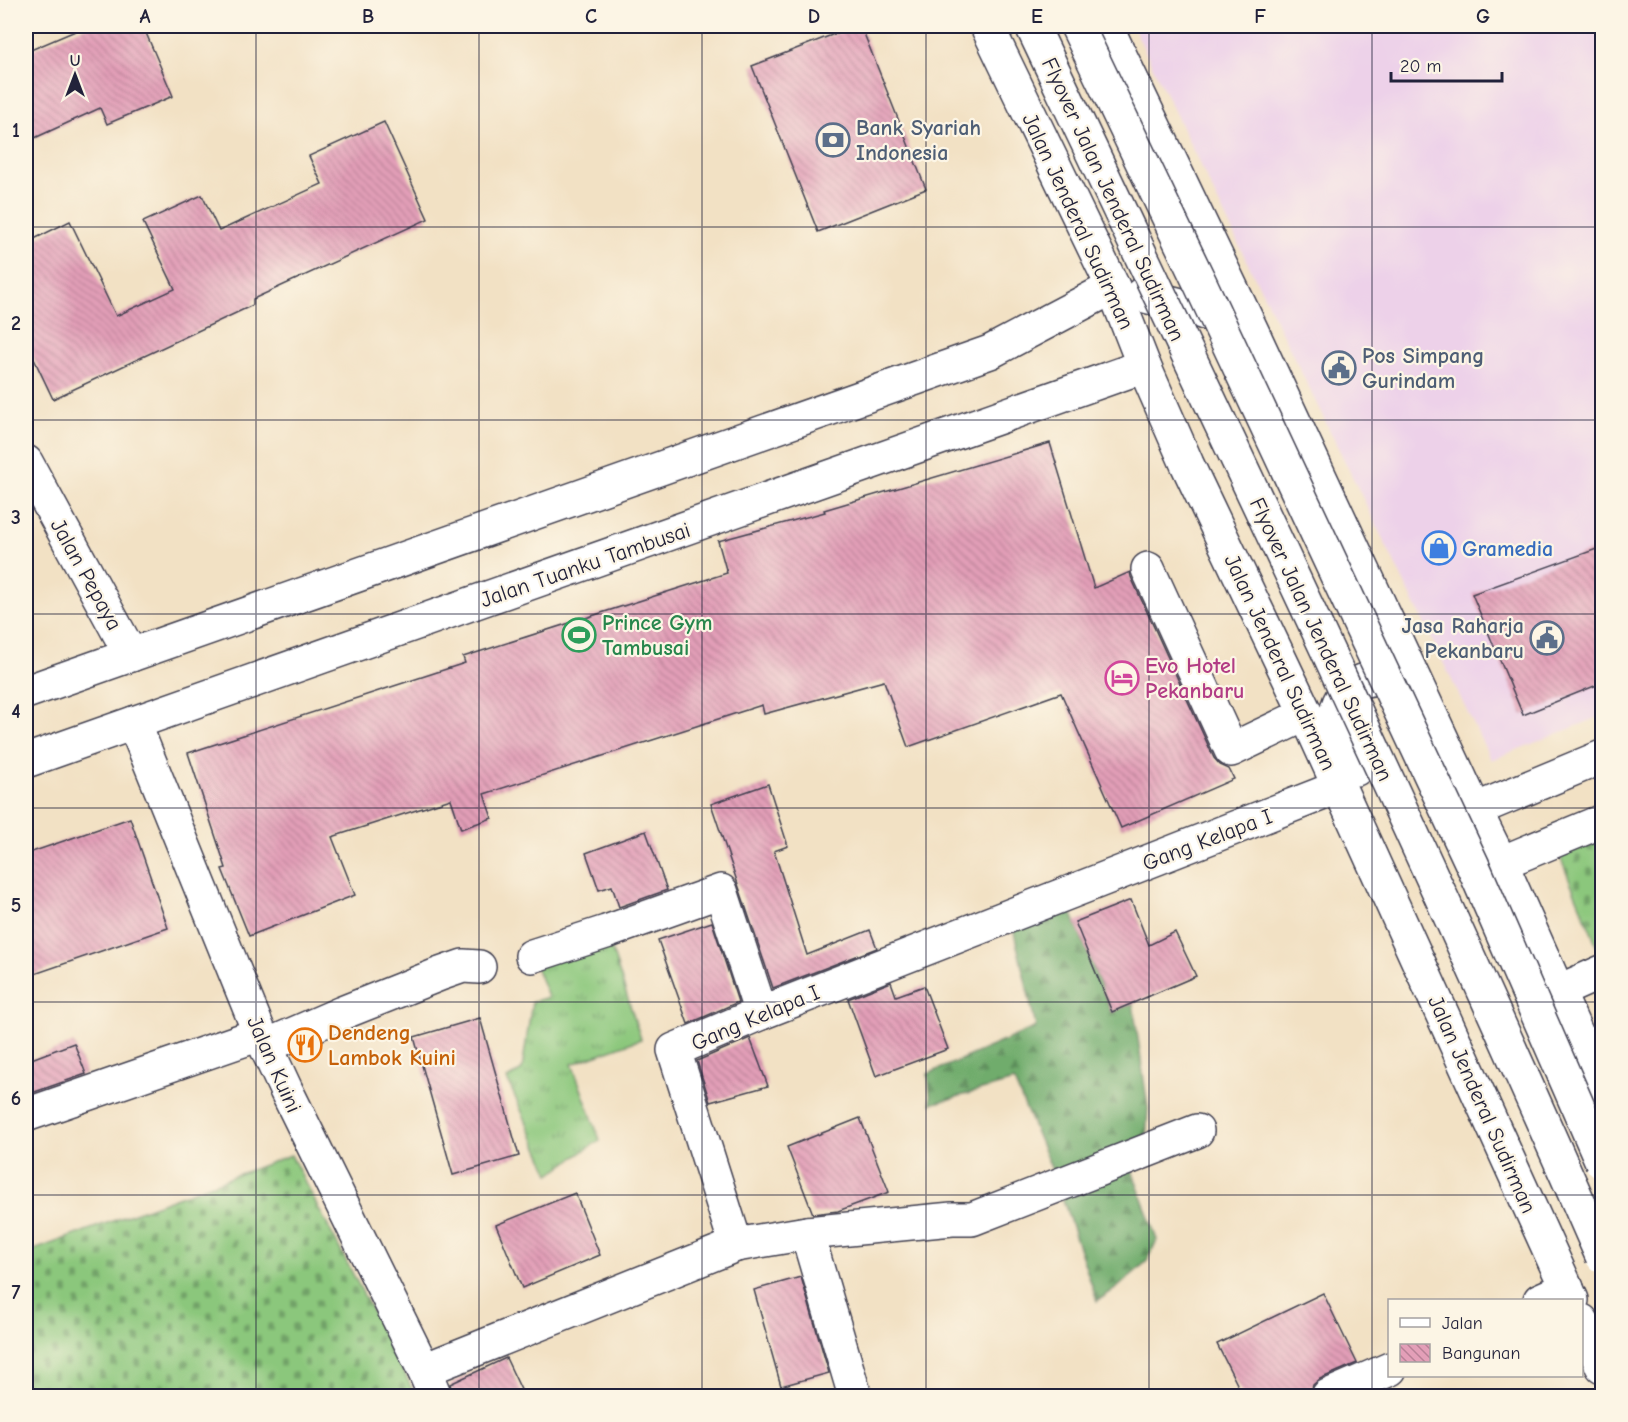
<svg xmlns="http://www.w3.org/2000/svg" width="1628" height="1422" font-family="'Comic Neue',sans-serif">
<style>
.built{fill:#edd1e9}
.grass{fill:url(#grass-tufts);stroke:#56745c;stroke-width:1.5}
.forest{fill:url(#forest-firs);stroke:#496754;stroke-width:1.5}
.cemetery{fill:url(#cemetery-stones);stroke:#56745c;stroke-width:1.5}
.building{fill:url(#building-back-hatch)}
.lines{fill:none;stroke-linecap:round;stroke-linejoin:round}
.minor-casing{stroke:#413f50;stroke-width:36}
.major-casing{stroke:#413f50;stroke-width:36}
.minor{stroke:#fff;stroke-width:33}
.major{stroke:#fff;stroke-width:33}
.major-bridge-casing{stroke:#413f50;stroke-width:36;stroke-linecap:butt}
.major-bridge{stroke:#fff;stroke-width:33}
.grid{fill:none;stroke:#22223b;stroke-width:1.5;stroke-opacity:0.55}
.labels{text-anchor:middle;stroke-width:4.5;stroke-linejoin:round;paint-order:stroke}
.service-label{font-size:22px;font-weight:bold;fill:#4e5e75;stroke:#fcf5e5;text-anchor:start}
.street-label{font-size:22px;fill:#22223b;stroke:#fcf5e5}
.shop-label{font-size:22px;font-weight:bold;fill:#366cbe;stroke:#fcf5e5;text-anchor:start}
.leisure-label{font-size:22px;font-weight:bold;fill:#27864d;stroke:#fcf5e5;text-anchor:start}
.hotel-label{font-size:22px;font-weight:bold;fill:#b23c85;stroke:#fcf5e5;text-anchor:start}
.food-label{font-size:22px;font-weight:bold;fill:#c56008;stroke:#fcf5e5;text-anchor:start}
.neatline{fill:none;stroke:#22223b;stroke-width:2}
.grid-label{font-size:20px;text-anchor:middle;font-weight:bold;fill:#22223b}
</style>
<defs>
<pattern id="grass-tufts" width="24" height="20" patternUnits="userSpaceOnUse" patternTransform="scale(1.5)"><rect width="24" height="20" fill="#8bc77c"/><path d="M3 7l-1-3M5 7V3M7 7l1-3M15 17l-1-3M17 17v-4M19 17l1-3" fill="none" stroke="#71a167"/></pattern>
<pattern id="forest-firs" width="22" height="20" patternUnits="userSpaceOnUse" patternTransform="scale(1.5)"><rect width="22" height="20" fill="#70ac6c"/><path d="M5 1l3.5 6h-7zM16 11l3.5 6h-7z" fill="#5c8c5a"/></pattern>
<pattern id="cemetery-stones" width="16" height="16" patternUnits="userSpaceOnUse" patternTransform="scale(1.5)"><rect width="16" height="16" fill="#8bc77c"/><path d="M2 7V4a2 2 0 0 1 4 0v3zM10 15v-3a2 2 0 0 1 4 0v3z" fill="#71a167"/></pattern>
<pattern id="building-back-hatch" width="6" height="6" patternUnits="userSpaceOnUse" patternTransform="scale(1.5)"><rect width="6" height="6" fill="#e39fb8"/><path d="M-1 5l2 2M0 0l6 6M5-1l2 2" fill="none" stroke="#b88197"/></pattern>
</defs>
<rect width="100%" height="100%" fill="#fcf5e5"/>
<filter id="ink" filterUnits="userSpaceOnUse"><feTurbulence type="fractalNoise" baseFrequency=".0167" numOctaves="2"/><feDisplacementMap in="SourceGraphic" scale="12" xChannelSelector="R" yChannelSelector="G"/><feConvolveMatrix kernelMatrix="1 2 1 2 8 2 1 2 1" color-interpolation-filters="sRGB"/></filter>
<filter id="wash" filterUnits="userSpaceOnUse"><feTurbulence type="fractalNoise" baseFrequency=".008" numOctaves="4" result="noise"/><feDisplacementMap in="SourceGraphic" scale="24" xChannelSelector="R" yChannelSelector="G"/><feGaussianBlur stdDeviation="1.35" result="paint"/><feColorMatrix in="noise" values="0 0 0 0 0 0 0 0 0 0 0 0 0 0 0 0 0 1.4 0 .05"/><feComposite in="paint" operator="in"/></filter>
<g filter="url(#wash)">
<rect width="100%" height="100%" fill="#f2e1c4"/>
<path class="built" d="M1133 26H1602V716L1491 760 1236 239Z"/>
<path class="grass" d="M606 932 641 1039 572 1064 600 1140 550 1174 507 1079 522 1070 532 1002 548 997 532 956Z"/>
<path class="forest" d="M1064 894 1111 1012 1133 1003 1148 1108 1146 1139 1128 1159 1157 1240 1147 1261 1117 1288 1097 1301 1057 1182 1014 1081 931 1104 928 1074 1036 1027 1010 915Z"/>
<g class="cemetery">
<path d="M1602 839V958L1560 857Z"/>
<path d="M291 1155 407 1378 415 1396H26V1253Z"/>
</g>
<g id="blocks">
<g class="building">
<path d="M87 26H143L173 96 107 124 100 108 26 142V52Z"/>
<path d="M855 26H861L926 189 818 232 752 66Z"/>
<path d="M384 122 428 219 253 299V305L53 399 26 342V243L70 221 116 316 175 289 143 222 202 195 219 231 322 184 309 156Z"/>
<path d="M1050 443 1094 588 1130 572 1131 577 1214 758 1220 765 1229 769 1234 779 1121 828 1061 693 908 747 884 681 764 714 762 705 484 794 492 818 461 829 451 799 332 837 355 895 249 936 222 869 226 868 188 753 465 663 463 657 727 573 718 541 825 512 824 510Z"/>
<path d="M1602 547V683L1523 715 1472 594Z"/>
<path d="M768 784 788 846 774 851 807 955 870 930 877 948 773 988 711 804Z"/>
<path d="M130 818 168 928 26 977V854Z"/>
<path d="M646 831 667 890 619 907 612 886 599 890 586 853Z"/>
<path d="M1131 900 1149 945 1175 932 1196 976 1112 1012 1075 922Z"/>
<path d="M712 922 738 1002 688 1024 658 940Z"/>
<path d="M891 982 896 996 924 986 948 1049 876 1076 848 999Z"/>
<path d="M480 1018 519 1156 453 1175 414 1037Z"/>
<path d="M750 1038 768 1086 710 1102 697 1061Z"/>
<path d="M74 1043 86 1074 26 1095V1061Z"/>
<path d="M860 1118 889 1192 838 1211 813 1214 787 1147Z"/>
<path d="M575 1193 600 1255 522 1288 496 1225Z"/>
<path d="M801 1277 829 1373 781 1386 754 1290Z"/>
<path d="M1323 1293 1357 1363 1320 1379 1313 1385 1310 1396H1243L1217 1344Z"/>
<path d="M506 1358 524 1396H453L450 1384Z"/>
</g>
</g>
</g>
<g filter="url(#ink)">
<use href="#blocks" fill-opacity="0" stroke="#413f50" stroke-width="1.5"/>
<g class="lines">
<defs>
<g id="minor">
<path d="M1148 569 1231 750 1306 714"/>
<path d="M134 723 260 1034 286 1090 424 1370 435 1396"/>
<path d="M532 956 606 932 721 891 761 1013"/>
<path d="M1557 992 1602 972"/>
<path d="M266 1046 342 1013 440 974 463 966 479 967"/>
<path d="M26 1115 260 1034"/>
<path d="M807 1233 855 1396"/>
<path d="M736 1245 674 1050 761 1013 1339 787"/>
<path d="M1540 1300 1567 1288"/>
<path d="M424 1370 736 1245 807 1233 952 1219H972L1197 1131"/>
<path d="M1328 1396 1390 1369"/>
</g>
<g id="major">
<path d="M987 26 1113 287 1144 366 1187 464 1306 714 1572 1300"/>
<path d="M1106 26 1251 329 1475 810 1501 863 1602 1091"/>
<path d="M1141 295 1185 306 1238 325"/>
<path d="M26 462 131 655"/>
<path d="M26 692 990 352 1113 287"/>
<path d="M26 761 1144 366"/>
<path d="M1356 769C1350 755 1336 732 1336 717 1337 690 1365 671 1389 682 1397 686 1402 692 1406 698"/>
<path d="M1460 795 1475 810 1602 757"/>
<path d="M1501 863 1602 821"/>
<path d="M1582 1321 1602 1366"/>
</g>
</defs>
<use href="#minor" class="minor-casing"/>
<use href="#major" class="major-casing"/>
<use href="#minor" class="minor"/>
<use href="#major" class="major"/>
<defs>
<g id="major-bridge">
<path d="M1032 26C1226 434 1421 842 1602 1256"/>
<path d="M1077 26 1201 285 1473 866 1602 1162"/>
</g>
</defs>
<use href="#major-bridge" class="major-bridge-casing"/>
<use href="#major-bridge" class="major-bridge"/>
</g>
</g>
<path class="grid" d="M256 26V1396M479 26V1396M702 26V1396M926 26V1396M1149 26V1396M1372 26V1396M26 227H1602M26 420H1602M26 614H1602M26 808H1602M26 1002H1602M26 1195H1602"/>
<defs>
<symbol id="bank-ring" viewBox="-11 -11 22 22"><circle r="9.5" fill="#fcf5e5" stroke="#5c6f8a" stroke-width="1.5"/><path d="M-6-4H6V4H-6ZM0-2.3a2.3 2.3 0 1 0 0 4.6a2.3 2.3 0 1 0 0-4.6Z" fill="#5c6f8a"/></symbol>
<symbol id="civic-ring" viewBox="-11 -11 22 22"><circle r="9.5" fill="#fcf5e5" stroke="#5c6f8a" stroke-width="1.5"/><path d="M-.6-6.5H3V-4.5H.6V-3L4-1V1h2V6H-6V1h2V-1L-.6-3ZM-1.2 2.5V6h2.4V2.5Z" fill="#5c6f8a"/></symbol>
<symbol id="shop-ring" viewBox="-11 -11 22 22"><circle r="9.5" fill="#fcf5e5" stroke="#3f7fe0" stroke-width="1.5"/><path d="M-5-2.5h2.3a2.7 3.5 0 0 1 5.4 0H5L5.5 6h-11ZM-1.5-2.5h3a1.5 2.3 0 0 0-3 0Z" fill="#3f7fe0"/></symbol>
<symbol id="stadium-ring" viewBox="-11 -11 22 22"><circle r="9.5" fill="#fcf5e5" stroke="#2e9e5b" stroke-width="1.5"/><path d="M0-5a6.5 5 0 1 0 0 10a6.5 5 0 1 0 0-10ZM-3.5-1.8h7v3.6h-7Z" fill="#2e9e5b"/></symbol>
<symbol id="hotel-ring" viewBox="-11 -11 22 22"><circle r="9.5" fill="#fcf5e5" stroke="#d1479c" stroke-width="1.5"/><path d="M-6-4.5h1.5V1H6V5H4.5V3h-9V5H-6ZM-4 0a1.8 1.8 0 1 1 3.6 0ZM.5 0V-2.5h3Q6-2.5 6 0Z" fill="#d1479c"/></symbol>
<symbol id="restaurant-ring" viewBox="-11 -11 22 22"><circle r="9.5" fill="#fcf5e5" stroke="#e8710a" stroke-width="1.5"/><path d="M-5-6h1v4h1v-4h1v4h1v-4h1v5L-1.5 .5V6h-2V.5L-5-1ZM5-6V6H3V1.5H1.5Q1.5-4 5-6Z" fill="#e8710a"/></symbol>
</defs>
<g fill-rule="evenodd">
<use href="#bank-ring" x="814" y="121" width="38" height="38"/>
<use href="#civic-ring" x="1320" y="349" width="38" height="38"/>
<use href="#shop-ring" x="1420" y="529" width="38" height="38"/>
<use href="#stadium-ring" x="560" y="616" width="38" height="38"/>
<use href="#civic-ring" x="1528" y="619" width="38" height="38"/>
<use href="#hotel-ring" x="1103" y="659" width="38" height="38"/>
<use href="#restaurant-ring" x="286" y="1026" width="38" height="38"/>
</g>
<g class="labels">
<g class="service-label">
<text x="856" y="135">Bank Syariah<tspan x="856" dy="25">Indonesia</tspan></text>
<text x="1362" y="363">Pos Simpang<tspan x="1362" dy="25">Gurindam</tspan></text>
<text x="1524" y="633" text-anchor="end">Jasa Raharja<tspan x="1524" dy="25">Pekanbaru</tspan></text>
</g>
<g class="street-label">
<text transform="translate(1114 199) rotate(65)" y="8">Flyover Jalan Jenderal Sudirman</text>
<text transform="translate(1079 221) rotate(65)" y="8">Jalan Jenderal Sudirman</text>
<text transform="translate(585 564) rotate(-19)" y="8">Jalan Tuanku Tambusai</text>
<text transform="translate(87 574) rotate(61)" y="8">Jalan Pepaya</text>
<text transform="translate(1322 639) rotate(65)" y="8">Flyover Jalan Jenderal Sudirman</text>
<text transform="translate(1281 662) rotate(65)" y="8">Jalan Jenderal Sudirman</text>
<text transform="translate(1207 839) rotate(-21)" y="8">Gang Kelapa I</text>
<text transform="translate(755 1017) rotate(-23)" y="8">Gang Kelapa I</text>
<text transform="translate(275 1064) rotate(66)" y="8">Jalan Kuini</text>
<text transform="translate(1483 1104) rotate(66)" y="8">Jalan Jenderal Sudirman</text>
</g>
<g class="shop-label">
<text x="1462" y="556">Gramedia</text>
</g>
<g class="leisure-label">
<text x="602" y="630">Prince Gym<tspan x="602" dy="25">Tambusai</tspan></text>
</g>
<g class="hotel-label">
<text x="1145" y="673">Evo Hotel<tspan x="1145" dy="25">Pekanbaru</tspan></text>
</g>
<g class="food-label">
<text x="328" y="1040">Dendeng<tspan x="328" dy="25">Lambok Kuini</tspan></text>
</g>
</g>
<rect width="1628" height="1422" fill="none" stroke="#fcf5e5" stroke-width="66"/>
<rect x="1388" y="1299" width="195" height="78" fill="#fcf5e5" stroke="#a5a1a1" stroke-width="1.5"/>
<rect x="1400" y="1318" width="30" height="9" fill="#ffffff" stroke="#a5a1a1" stroke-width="1.5"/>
<text x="1442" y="1329" font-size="18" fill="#22223b">Jalan</text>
<rect x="1400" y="1344" width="30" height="18" fill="url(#building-back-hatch)" stroke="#a5a1a1" stroke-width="1.5"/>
<text x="1442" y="1359" font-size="18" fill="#22223b">Bangunan</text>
<g transform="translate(75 75)" stroke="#fcf5e5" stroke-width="4.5" paint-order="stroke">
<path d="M0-4.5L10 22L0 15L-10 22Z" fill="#22223b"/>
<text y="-9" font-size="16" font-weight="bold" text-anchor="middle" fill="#22223b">U</text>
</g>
<path d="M1391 72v9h111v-9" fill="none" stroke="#22223b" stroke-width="3"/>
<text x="1400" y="72" font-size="18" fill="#22223b" stroke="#fcf5e5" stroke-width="4.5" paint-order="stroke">20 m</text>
<rect x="33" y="33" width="1562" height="1356" class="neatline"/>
<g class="grid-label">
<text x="145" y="23">A</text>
<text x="368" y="23">B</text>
<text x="591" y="23">C</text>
<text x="814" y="23">D</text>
<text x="1037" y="23">E</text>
<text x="1260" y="23">F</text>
<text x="1483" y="23">G</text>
<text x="16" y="137">1</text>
<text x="16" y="330">2</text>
<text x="16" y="524">3</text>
<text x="16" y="718">4</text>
<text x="16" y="912">5</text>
<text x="16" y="1105">6</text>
<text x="16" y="1299">7</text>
</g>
</svg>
